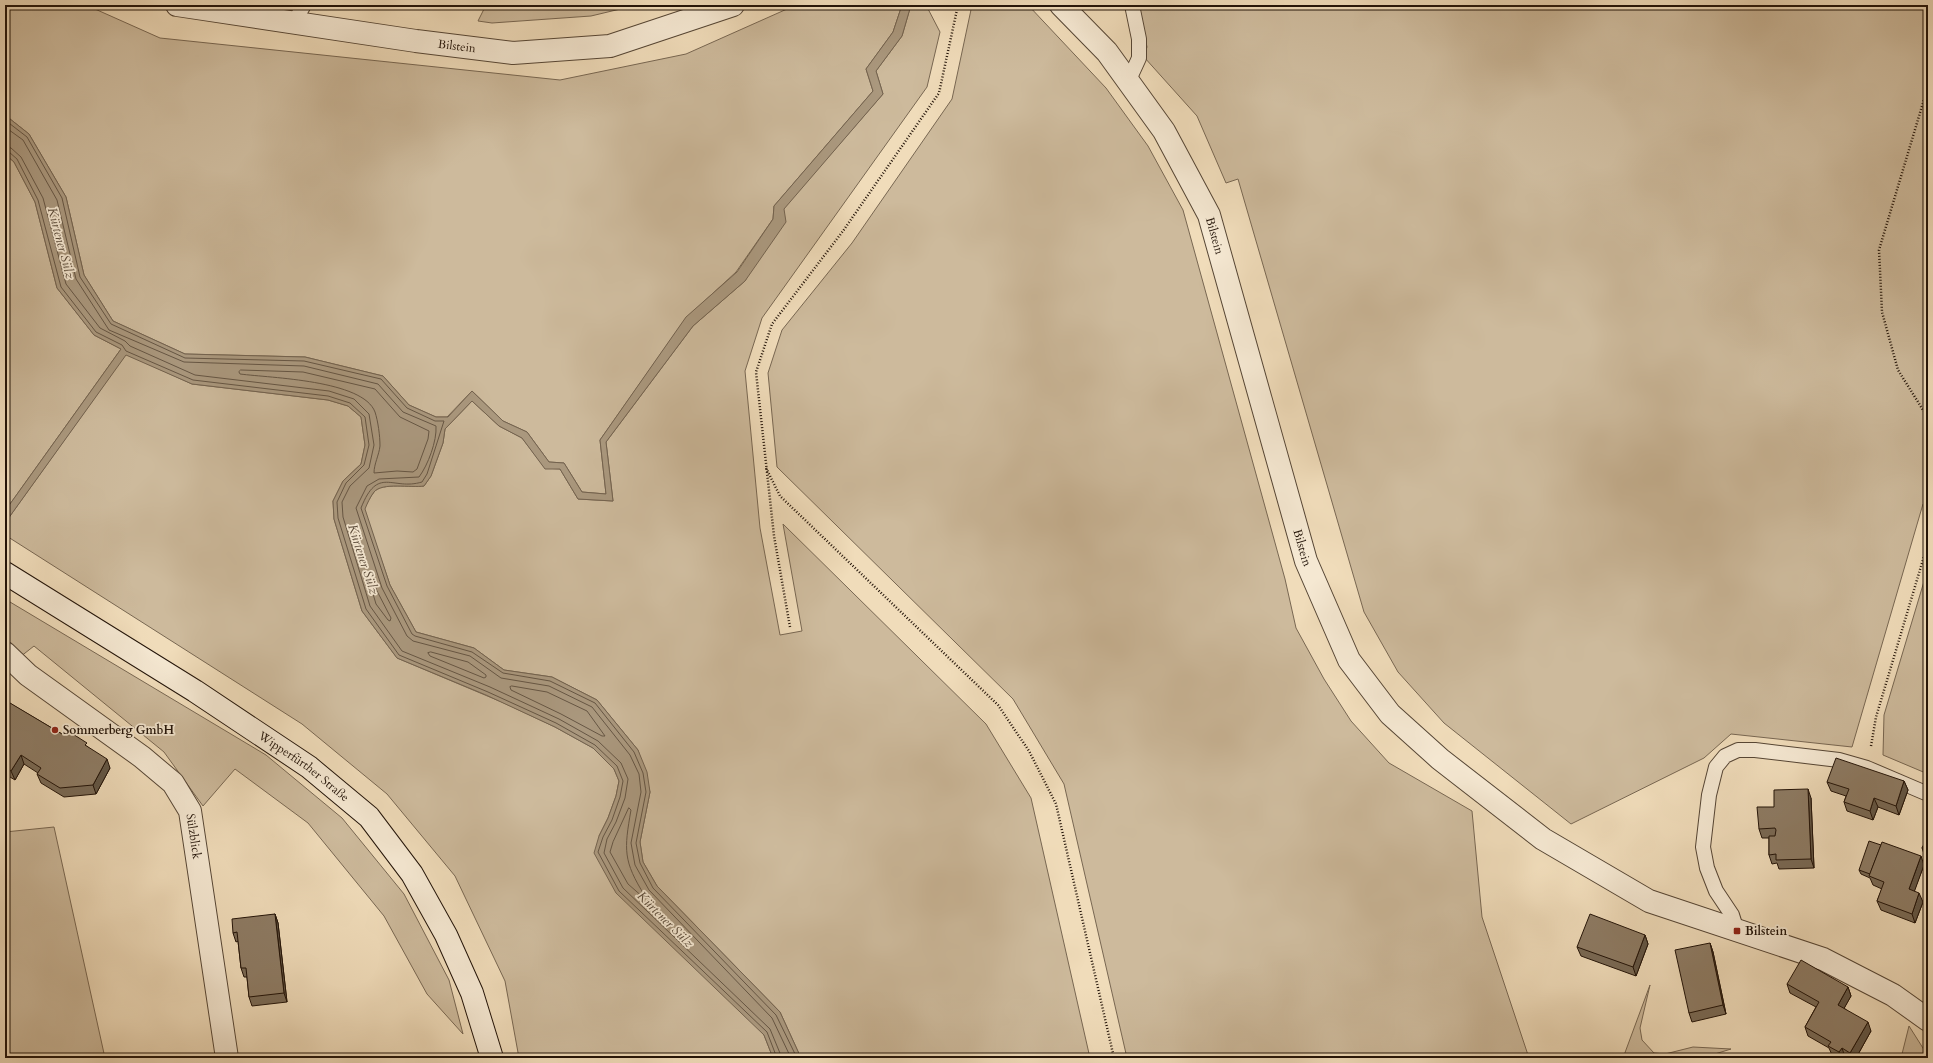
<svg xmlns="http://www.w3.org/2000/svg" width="1933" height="1063" font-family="Cardo,serif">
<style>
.green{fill:#cdba9c;stroke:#786752}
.water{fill:#aa987e;stroke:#74634f}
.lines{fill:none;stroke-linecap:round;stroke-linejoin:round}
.shore{stroke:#665644;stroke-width:1}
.service-casing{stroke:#564635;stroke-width:16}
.minor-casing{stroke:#564635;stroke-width:24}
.tertiary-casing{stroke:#564635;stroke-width:24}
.secondary-casing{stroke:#231409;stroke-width:24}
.path{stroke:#231409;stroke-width:2.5;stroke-dasharray:1 2;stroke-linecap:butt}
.service{stroke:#f5e8d2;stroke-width:14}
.minor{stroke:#f5e8d2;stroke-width:22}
.tertiary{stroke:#f5e8d2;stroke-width:22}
.secondary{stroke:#f5e8d2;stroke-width:22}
.wall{fill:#7a6b57;stroke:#231409}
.shaded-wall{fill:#635747;stroke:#231409}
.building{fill:#8e7c65;stroke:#231409}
.poi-dot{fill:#8f2418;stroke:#f5e8d2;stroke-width:1.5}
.labels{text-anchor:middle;stroke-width:3.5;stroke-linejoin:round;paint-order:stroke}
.street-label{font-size:12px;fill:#231409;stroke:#f5e8d2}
.poi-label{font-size:12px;font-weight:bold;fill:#231409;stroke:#f5e8d2;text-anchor:start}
.water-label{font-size:13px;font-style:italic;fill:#594938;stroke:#f5e8d2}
</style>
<rect width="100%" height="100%" fill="#f0dcba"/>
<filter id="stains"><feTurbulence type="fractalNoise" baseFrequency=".005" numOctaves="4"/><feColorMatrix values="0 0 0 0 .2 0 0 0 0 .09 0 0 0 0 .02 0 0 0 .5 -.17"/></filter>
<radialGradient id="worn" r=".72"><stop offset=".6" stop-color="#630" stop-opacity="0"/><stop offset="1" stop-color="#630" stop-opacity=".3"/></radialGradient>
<g class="green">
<path d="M5 5H86L160 38 560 80 686 54 796 5H902L893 32 866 69 873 91 774 206 773 219 736 272 686 318 600 440 606 494 582 492 564 463 549 462 527 432 503 421 472 391 447 417H436L409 405 383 376 305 357 185 354 113 321 84 275 66 197 29 134 5 115Z"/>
<path d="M486 5H637L591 16 492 23 478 21Z"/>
<path d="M911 5H926L940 32 927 87 762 318 745 371 760 528 780 635 802 631 783 524 986 724 1031 798 1090 1058H801L780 1012 657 886 643 862 640 842 650 792 638 750 597 700 552 677 504 670 474 648 416 632 390 585 364 509C367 504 370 497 374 492 382 482 411 488 424 486L431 476 443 443 445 429 472 401 499 426 522 438 545 468 560 469 578 499 613 501 606 442 693 326 745 281 783 209 883 94 876 71 902 36Z"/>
<path d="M972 5H1028L1106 88 1148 146 1183 210 1285 579 1296 628 1324 679 1351 721 1389 763 1472 811 1482 917 1529 1058H1127L1064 784 1013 699 777 467 768 373 782 330 852 243 952 99Z"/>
<path d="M1138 5H1928V505L1923 504 1852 747 1731 734 1704 758 1571 824 1444 723 1398 672 1364 612 1238 179 1226 183 1197 116 1144 57 1147 47Z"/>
<path d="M5 154 14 162 35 202 57 288 94 335 121 349 5 511Z"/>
<path d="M126 354 192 384 328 400 348 406 361 417 365 445 361 464 343 481 333 501 334 519 362 611 397 658 504 703 555 727 593 748 614 769 619 781 616 796 608 818 599 836 764 1035 773 1058H519L505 981 455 876 387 794 302 724 5 535V523Z"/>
<path d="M1928 568V774L1883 755 1884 715Z"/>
<path d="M5 599 266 755 342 818 404 894 449 980 463 1034 427 994 384 916 308 823 235 769 203 806 164 752 34 646 20 657 5 637Z"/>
<path d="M54 827 105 1058H5V832Z"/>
<path d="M1650 985 1640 1028 1642 1040 1654 1053 1665 1054 1693 1047 1731 1049 1702 1058H1623Z"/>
<path d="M1909 1026 1928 1056V1058H1901Z"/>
</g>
<path class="water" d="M902 5H911L902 36 876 71 883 94 784 209 786 222 745 281 693 326 606 442 613 501 578 499 560 469H545L522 438 499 426 472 401 445 429 443 443 431 476 424 486C411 488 382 482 374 492 370 497 367 504 365 509L390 585 416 632 474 648 504 670 552 677 597 700 638 750 647 772 650 792 640 842 643 862 657 886 780 1012 801 1058H773L764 1035 616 893 594 853 599 836 608 818 616 796 619 781 614 769 593 748 555 727 486 695 397 658 362 611 334 519 333 501 343 481 361 464 365 445 361 417 348 406 328 400 192 384 126 355 5 523V511L121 349 94 335 57 288 35 202 14 162 5 154V115L29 134 66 197 84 275 113 321 185 354 305 357 383 376 409 405 436 417H448L472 391 503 421 527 432 549 462 564 463 582 492 606 494 600 440 686 317 737 272 773 219 774 206 873 91 866 69 893 32Z"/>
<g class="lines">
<g class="shore">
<path d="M5 120 27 137 62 198 80 277 111 324 185 358 304 361 381 379 407 408 435 421H444L427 474 422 482C392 491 378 465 361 508L387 586 412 634 415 636 472 652 503 673 550 681 595 703 634 752 643 773 646 792 636 843 640 863 653 888 776 1015 797 1058"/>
<path d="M5 127 23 140 57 200 76 279 109 330 184 362 304 366 378 384 403 412 436 426C437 441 428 465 419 477L379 479 367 486 356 508 382 588 407 636 413 641 470 656 501 678 549 686 592 707 630 755 639 774 641 792 631 843 635 865 649 890 772 1018 791 1058"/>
<path d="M5 146 11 148 21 157 43 198 66 284 100 328 125 341 130 346 195 375 329 391 354 399 369 414 374 445 369 468 350 486 342 502 343 517 370 606 402 651 490 687 559 719 598 741 621 763 628 779 625 798 616 822 607 839 604 853 623 888 770 1029 782 1058"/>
<path d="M5 151 9 152 17 159 38 200 61 287 96 332 122 345 126 351 193 380 328 396 350 403 365 417 369 445 364 465 346 483 337 502 338 518 366 609 399 655 488 692 556 723 595 745 617 766 623 781 620 797 612 820 603 837 598 852 619 891 767 1032 777 1058"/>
<path d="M241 370 303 372 375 389 400 417 429 431 428 439 417 469 413 472 397 471 374 473C374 464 379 455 380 446 380 436 378 421 375 412 363 380 271 378 240 374L239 372Z"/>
<path d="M369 575 372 576 377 591 391 618 390 621 388 620 376 604 368 577Z"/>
<path d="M431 652 468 662 486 675V677L484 678 430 656 428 653Z"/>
<path d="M512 686 547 692 587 711 605 736H602L561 714 511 690 510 687Z"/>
<path d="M629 808 631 810C624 850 623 861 645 896L644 898 628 884 610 852 613 842Z"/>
</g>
<defs>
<g id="service">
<path d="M294 22 304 5"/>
<path d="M1128 82 1139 58V39L1132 5"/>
<path d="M1737 931 1732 915 1716 891 1707 868 1703 847 1709 795 1716 767 1725 756 1738 750H1755L1839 760 1867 768 1928 794"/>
</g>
<g id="minor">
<path id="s1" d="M5 653 28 675 142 757 173 783 190 811 227 1058"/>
</g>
<g id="tertiary">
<path id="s2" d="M177 5 416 41 513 53 610 46 733 5"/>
<path id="s3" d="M1061 5 1107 52 1164 131 1209 215 1306 561 1349 660 1390 714 1440 759 1543 839 1649 901 1823 959 1893 995 1928 1020"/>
</g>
<g id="secondary">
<path id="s4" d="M5 573 195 691 309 767 369 817 412 874 446 935 472 993 492 1058"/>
</g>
</defs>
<use href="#service" class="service-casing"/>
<use href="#minor" class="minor-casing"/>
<use href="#tertiary" class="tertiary-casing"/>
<use href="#secondary" class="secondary-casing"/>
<g class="path">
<path d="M1928 86 1879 250 1882 312 1898 370 1928 418"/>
<path d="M766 468 780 496 998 705 1029 751 1056 804 1114 1058"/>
<path d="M790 627 774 536 756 372 772 324 843 231 939 93 958 5"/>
<path d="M1871 746 1876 717 1928 543"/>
</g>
<use href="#service" class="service"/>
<use href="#minor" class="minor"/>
<use href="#tertiary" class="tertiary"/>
<use href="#secondary" class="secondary"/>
</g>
<g class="wall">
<path d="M5 698 6 701 62 734 88 747 110 768 96 794 64 797 41 783 37 774 38 773 24 764 15 780 5 774Z"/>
<path d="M1904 781 1908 790 1899 815 1878 807 1873 820 1847 811 1844 802 1846 796 1831 791 1827 782Z"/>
<path d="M1811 798 1814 868 1779 869 1777 863 1772 864 1769 855V838H1762L1759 829 1774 807Z"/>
<path d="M1928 837V859L1925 857 1922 848Z"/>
<path d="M1924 865 1914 891 1923 902 1915 923 1881 910 1877 901 1882 889 1873 885 1870 878 1861 874 1859 870Z"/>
<path d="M275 914 278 923 287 1002 252 1006 249 997 247 977H244L241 968 238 941 236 942 233 933Z"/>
<path d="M1645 935 1648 944 1636 976 1581 956 1577 947Z"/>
<path d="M1710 943 1713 952 1726 1014 1692 1022 1689 1013Z"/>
<path d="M1787 984 1848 987 1851 996 1844 1008 1871 1031 1856 1058H1847L1845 1057 1844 1058H1837L1832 1055 1829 1048 1808 1036 1805 1027 1816 1007 1790 993Z"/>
</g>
<g class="shaded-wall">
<path d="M21 755 24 764 15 780 11 771Z"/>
<path d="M107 759 110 768 96 794 93 785Z"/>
<path d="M1904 781 1908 790 1899 815 1896 806Z"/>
<path d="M1808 789 1811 798 1814 868 1811 859Z"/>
<path d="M1874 798 1878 807 1873 820 1870 811Z"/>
<path d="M1921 856 1924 865 1912 898 1909 889Z"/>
<path d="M1919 893 1923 902 1915 923 1912 914Z"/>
<path d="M275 914 278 923 287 1002 284 993Z"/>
<path d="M1645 935 1648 944 1636 976 1633 967Z"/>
<path d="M1710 943 1713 952 1726 1014 1723 1005Z"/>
<path d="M1848 987 1851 996 1841 1014 1838 1005Z"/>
<path d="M1868 1022 1871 1031 1856 1058H1852L1850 1053Z"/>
<path d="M1842 1048 1845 1057 1844 1058H1841L1839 1052Z"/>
</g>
<g class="building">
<path d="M5 700 62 734 65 729 87 743 85 745 107 759 93 785 60 788 37 774 41 768 21 755 11 771 5 767Z"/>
<path d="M1836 758 1904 781 1896 806 1874 798 1870 811 1844 802 1849 789 1827 782Z"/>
<path d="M1808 789 1811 859 1776 860V854L1769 855V836H1775L1776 830 1775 828 1759 829 1757 807H1774V790Z"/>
<path d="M1928 837V852L1922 848Z"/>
<path d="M1869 841 1881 845 1870 874 1859 870Z"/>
<path d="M1882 842 1921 856 1909 889 1919 893 1912 914 1877 901 1884 882 1869 876Z"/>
<path d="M275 914 284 993 249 997 246 968H241L237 932 233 933 232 919Z"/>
<path d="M1590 914 1645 935 1633 967 1577 947Z"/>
<path d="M1710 943 1723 1005 1689 1013 1675 950Z"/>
<path d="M1801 960 1848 987 1838 1005 1868 1022 1850 1053 1842 1048 1839 1052 1828 1046 1831 1042 1805 1027 1819 1002 1787 984Z"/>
</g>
<g class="poi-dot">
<circle cx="55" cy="730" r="4"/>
<rect x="1733" y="927" width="8" height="8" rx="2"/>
</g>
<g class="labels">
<g class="street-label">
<text dy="4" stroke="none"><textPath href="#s2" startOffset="283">Bilstein</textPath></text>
<text dy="4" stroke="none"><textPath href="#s3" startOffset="280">Bilstein</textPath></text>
<text dy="4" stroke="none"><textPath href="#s3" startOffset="604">Bilstein</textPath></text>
<text dy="4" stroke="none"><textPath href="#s4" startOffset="356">Wipperfürther Straße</textPath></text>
<text dy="4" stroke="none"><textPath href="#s1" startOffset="271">Sülzblick</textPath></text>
</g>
<g class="poi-label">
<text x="63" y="734">Sommerberg GmbH</text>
<text x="1745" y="935">Bilstein</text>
</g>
<g class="water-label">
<text transform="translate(62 243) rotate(75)" y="5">Kürtener Sülz</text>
<text transform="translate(364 559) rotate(72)" y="5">Kürtener Sülz</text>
<text transform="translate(666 919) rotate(45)" y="5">Kürtener Sülz</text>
</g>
</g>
<rect width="1933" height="1063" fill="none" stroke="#f0dcba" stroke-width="20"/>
<rect x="6" y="6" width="1921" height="1051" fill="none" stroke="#231409" stroke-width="2"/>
<rect x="10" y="10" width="1913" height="1043" fill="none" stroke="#231409"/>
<rect width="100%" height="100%" filter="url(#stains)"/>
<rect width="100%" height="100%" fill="url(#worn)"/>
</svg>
